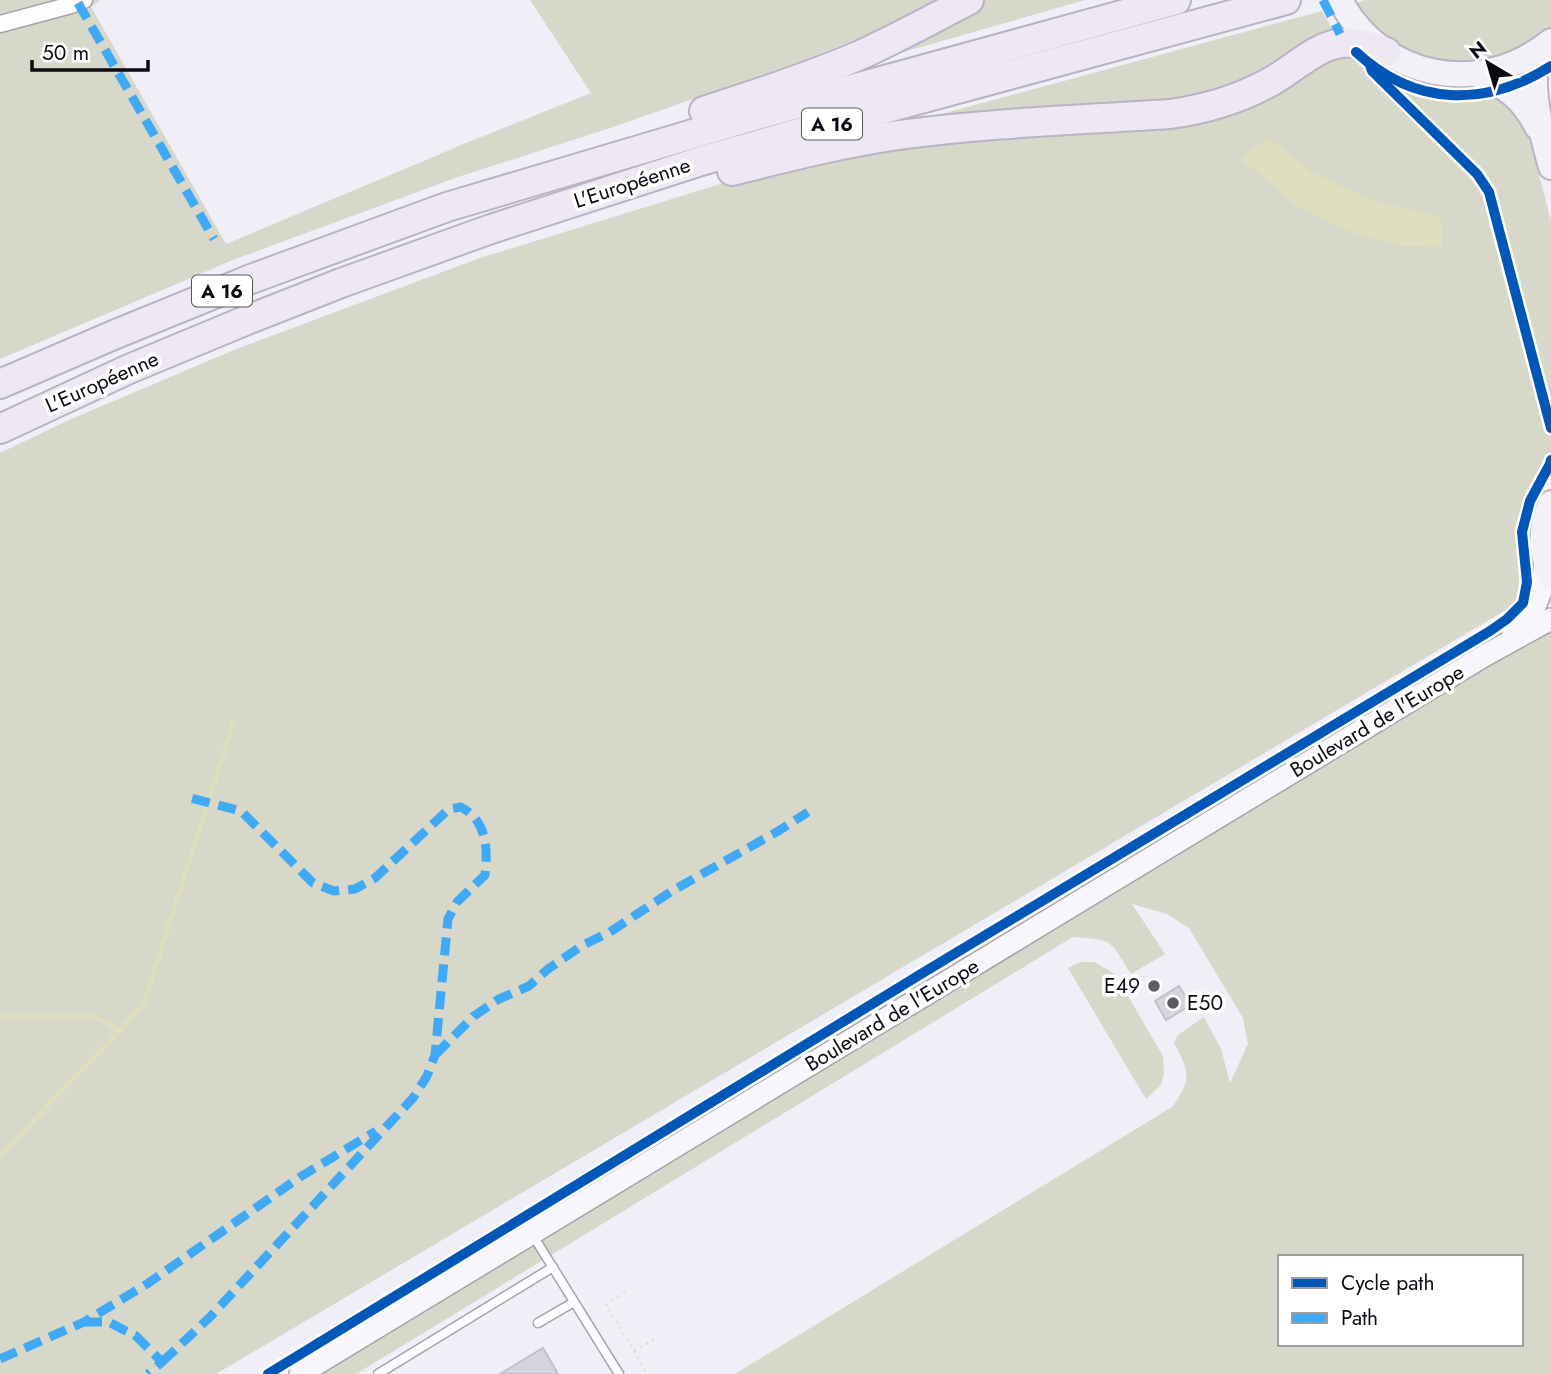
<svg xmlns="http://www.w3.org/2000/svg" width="1551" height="1374" font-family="Jost,sans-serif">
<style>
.green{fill:#d7d7ca;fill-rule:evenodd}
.water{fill:#dddfbe}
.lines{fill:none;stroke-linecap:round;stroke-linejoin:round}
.stream{stroke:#dddfbe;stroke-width:4.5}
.building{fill:#d7d4dd;stroke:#c3c0ca;stroke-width:2}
.lane-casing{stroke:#a6a3ac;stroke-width:11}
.street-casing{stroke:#a6a3ac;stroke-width:19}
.secondary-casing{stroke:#a6a3ac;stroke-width:24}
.primary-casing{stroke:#b9b4c3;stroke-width:28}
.highway-casing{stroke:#b9b4c3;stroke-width:32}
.path{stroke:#dddddf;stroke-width:2.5;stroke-dasharray:2 5;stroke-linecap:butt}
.lane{stroke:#fdfcfe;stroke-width:8}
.street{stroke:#fdfcfe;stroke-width:16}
.secondary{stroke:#f8f6fb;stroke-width:21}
.primary{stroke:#f3f1f8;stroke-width:24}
.highway{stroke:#ede8f4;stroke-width:28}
.quiet{stroke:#3fa9f5;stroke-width:9;stroke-dasharray:18 9;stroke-linecap:butt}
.cycleway-casing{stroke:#fff;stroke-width:15}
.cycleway{stroke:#0057b8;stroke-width:10}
.poi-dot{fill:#5d5a63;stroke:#fff;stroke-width:2.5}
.labels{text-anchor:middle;stroke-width:7;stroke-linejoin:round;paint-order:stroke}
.shield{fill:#fff;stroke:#56545a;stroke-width:2}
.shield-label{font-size:19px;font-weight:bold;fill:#0e0a13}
.street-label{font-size:21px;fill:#0e0a13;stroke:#fff}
.poi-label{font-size:21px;fill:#0e0a13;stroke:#fff;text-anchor:end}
</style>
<rect width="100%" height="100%" fill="#f0eef7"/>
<g class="green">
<path d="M0 0H100L91 7 226 244 471 141 591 93 530 0H1085L893 55 880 30 796 63 610 128 458 177 233 260 0 359Z"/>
<path d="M1365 0H1551V27L1516 52 1488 63 1445 65 1409 54 1377 32 1352 4Z"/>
<path d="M1322 11 1336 36 1201 101 879 131Z"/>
<path d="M1329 53 1339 58 1365 60 1395 71 1463 88 1500 92 1524 117 1551 221V468L1527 500 1521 601 216 1374H0V453L69 420 234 350 480 258 766 170 944 138 1183 122Z"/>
<path d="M1551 631V1374H735L1172 1107C1192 1079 1190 1073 1174 1043L1178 1035 1204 1017 1221 1049 1230 1083 1248 1044 1243 1018 1189 928 1167 914 1132 904 1165 954 1131 974C1109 939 1115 940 1073 937L356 1374H315L1527 641ZM1280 1257H1521V1344H1280Z"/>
<path d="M1081 962H1094L1115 974 1163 1056 1164 1074 1161 1085 1146 1099 1068 968Z"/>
</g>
<path class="water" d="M1268 138 1313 173 1376 202 1441 217 1442 247 1404 246 1355 234 1300 208 1241 159Z"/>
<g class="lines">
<g class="stream">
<path d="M0 1017H94L108 1023 119 1032"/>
<path d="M0 1156 139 1010 144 1003 234 721"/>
</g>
</g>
<g class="building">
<path d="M1179 986 1191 1005 1166 1020 1155 1001Z"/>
<path d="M543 1348 558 1374H500Z"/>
</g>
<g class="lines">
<defs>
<g id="lane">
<path d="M532 1234 619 1374"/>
<path d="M538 1323 574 1302"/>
<path d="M378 1374 553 1267"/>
</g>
<path id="street" d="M0 24 71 5 84 0"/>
<g id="secondary">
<path d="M1513 633C1538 610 1544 592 1545 559"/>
<path d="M300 1374 1484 656 1551 619"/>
</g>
<g id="primary">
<path d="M1340 0C1382 80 1481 98 1551 41"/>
<path d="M1548 44C1544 52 1538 60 1536 69 1531 94 1544 142 1551 167"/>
<path d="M1476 74C1505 86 1522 97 1537 127"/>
<path d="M1551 503C1540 527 1540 552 1551 576"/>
</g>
<g id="highway">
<path d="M704 111C756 94 808 77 858 56 896 39 932 19 969 0"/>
<path d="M732 171C787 157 843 143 899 135 988 123 1079 120 1170 114 1207 109 1240 99 1272 81 1295 68 1317 45 1343 43 1357 41 1372 48 1386 52"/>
<path d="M0 384 116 334 251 279 447 207 750 117 1176 0"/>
<path d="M0 429 129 369 247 320 341 283 491 229 701 161 876 111 1286 0"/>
</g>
</defs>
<use href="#lane" class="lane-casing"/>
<use href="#street" class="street-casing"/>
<use href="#secondary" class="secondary-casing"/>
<use href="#primary" class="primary-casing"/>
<use href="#highway" class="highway-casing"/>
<g class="path">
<path d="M1437 93 1452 96 1476 95"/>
<path d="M625 1292 606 1305 634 1351 654 1339"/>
<path d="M634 1351 647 1374"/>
</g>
<use href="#lane" class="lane"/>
<use href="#street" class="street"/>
<use href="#secondary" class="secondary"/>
<use href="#primary" class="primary"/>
<use href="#highway" class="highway"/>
<g class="quiet">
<path d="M1323 0 1340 34"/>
<path d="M78 3 214 239"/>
<path d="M435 1055 474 1016 499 999 529 986 548 969 583 945 610 932 672 891 780 830 808 812"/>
<path d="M84 1322H109L124 1330 135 1335 162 1362 148 1374"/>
<path d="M0 1359 84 1322 147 1284 300 1177 376 1131"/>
<path d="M162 1362 210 1317 413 1098 427 1076 435 1055 448 919 457 902 485 875C487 855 488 835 475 818 472 814 466 810 461 807L449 809 375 878 355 889 334 891 313 883 241 811 187 797"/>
</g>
<defs>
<g id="cycleway">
<path d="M1356 52C1414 106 1485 108 1551 66"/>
<path d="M1370 65 1372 71 1477 174 1489 192 1551 428"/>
<path d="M268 1374 921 974 1490 631 1507 619 1523 603 1527 582 1522 532 1530 501 1550 464 1551 460"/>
</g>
</defs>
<use href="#cycleway" class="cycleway-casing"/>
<use href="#cycleway" class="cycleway"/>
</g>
<g class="poi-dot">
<circle cx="1154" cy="986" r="7"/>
<circle cx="1173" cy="1003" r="7"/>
</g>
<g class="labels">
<g class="shield">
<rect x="802" y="108.5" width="60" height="31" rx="5"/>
<rect x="192" y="275.5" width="60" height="31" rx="5"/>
</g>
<g class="shield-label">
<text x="832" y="131">A 16</text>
<text x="222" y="298">A 16</text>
</g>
<g class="street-label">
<text transform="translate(632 183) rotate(-18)" y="7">L'Européenne</text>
<text transform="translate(102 382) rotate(-24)" y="7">L'Européenne</text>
<text transform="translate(1377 721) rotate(-31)" y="7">Boulevard de l'Europe</text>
<text transform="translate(892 1015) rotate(-31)" y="7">Boulevard de l'Europe</text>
</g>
<g class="poi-label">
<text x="1140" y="993">E49</text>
<text x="1187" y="1010" text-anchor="start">E50</text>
</g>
</g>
<rect x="1278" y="1255" width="245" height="91" fill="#ffffff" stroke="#9f9da1" stroke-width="2"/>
<rect x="1292" y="1278" width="35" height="10" fill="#0057b8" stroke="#9f9da1" stroke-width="2"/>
<text x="1341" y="1290" font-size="21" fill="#0e0a13">Cycle path</text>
<rect x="1292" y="1313" width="35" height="10" fill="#3fa9f5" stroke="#9f9da1" stroke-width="2"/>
<text x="1341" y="1325" font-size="21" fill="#0e0a13">Path</text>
<g transform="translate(1488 63) rotate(322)" stroke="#ffffff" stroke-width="5" paint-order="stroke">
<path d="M0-5L12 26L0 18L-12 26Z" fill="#0e0a13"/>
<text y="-10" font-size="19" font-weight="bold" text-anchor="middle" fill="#0e0a13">N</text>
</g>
<path d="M32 60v10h116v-10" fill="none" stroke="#0e0a13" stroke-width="3.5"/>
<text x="42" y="60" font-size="21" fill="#0e0a13" stroke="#ffffff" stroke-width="5" paint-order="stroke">50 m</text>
</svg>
